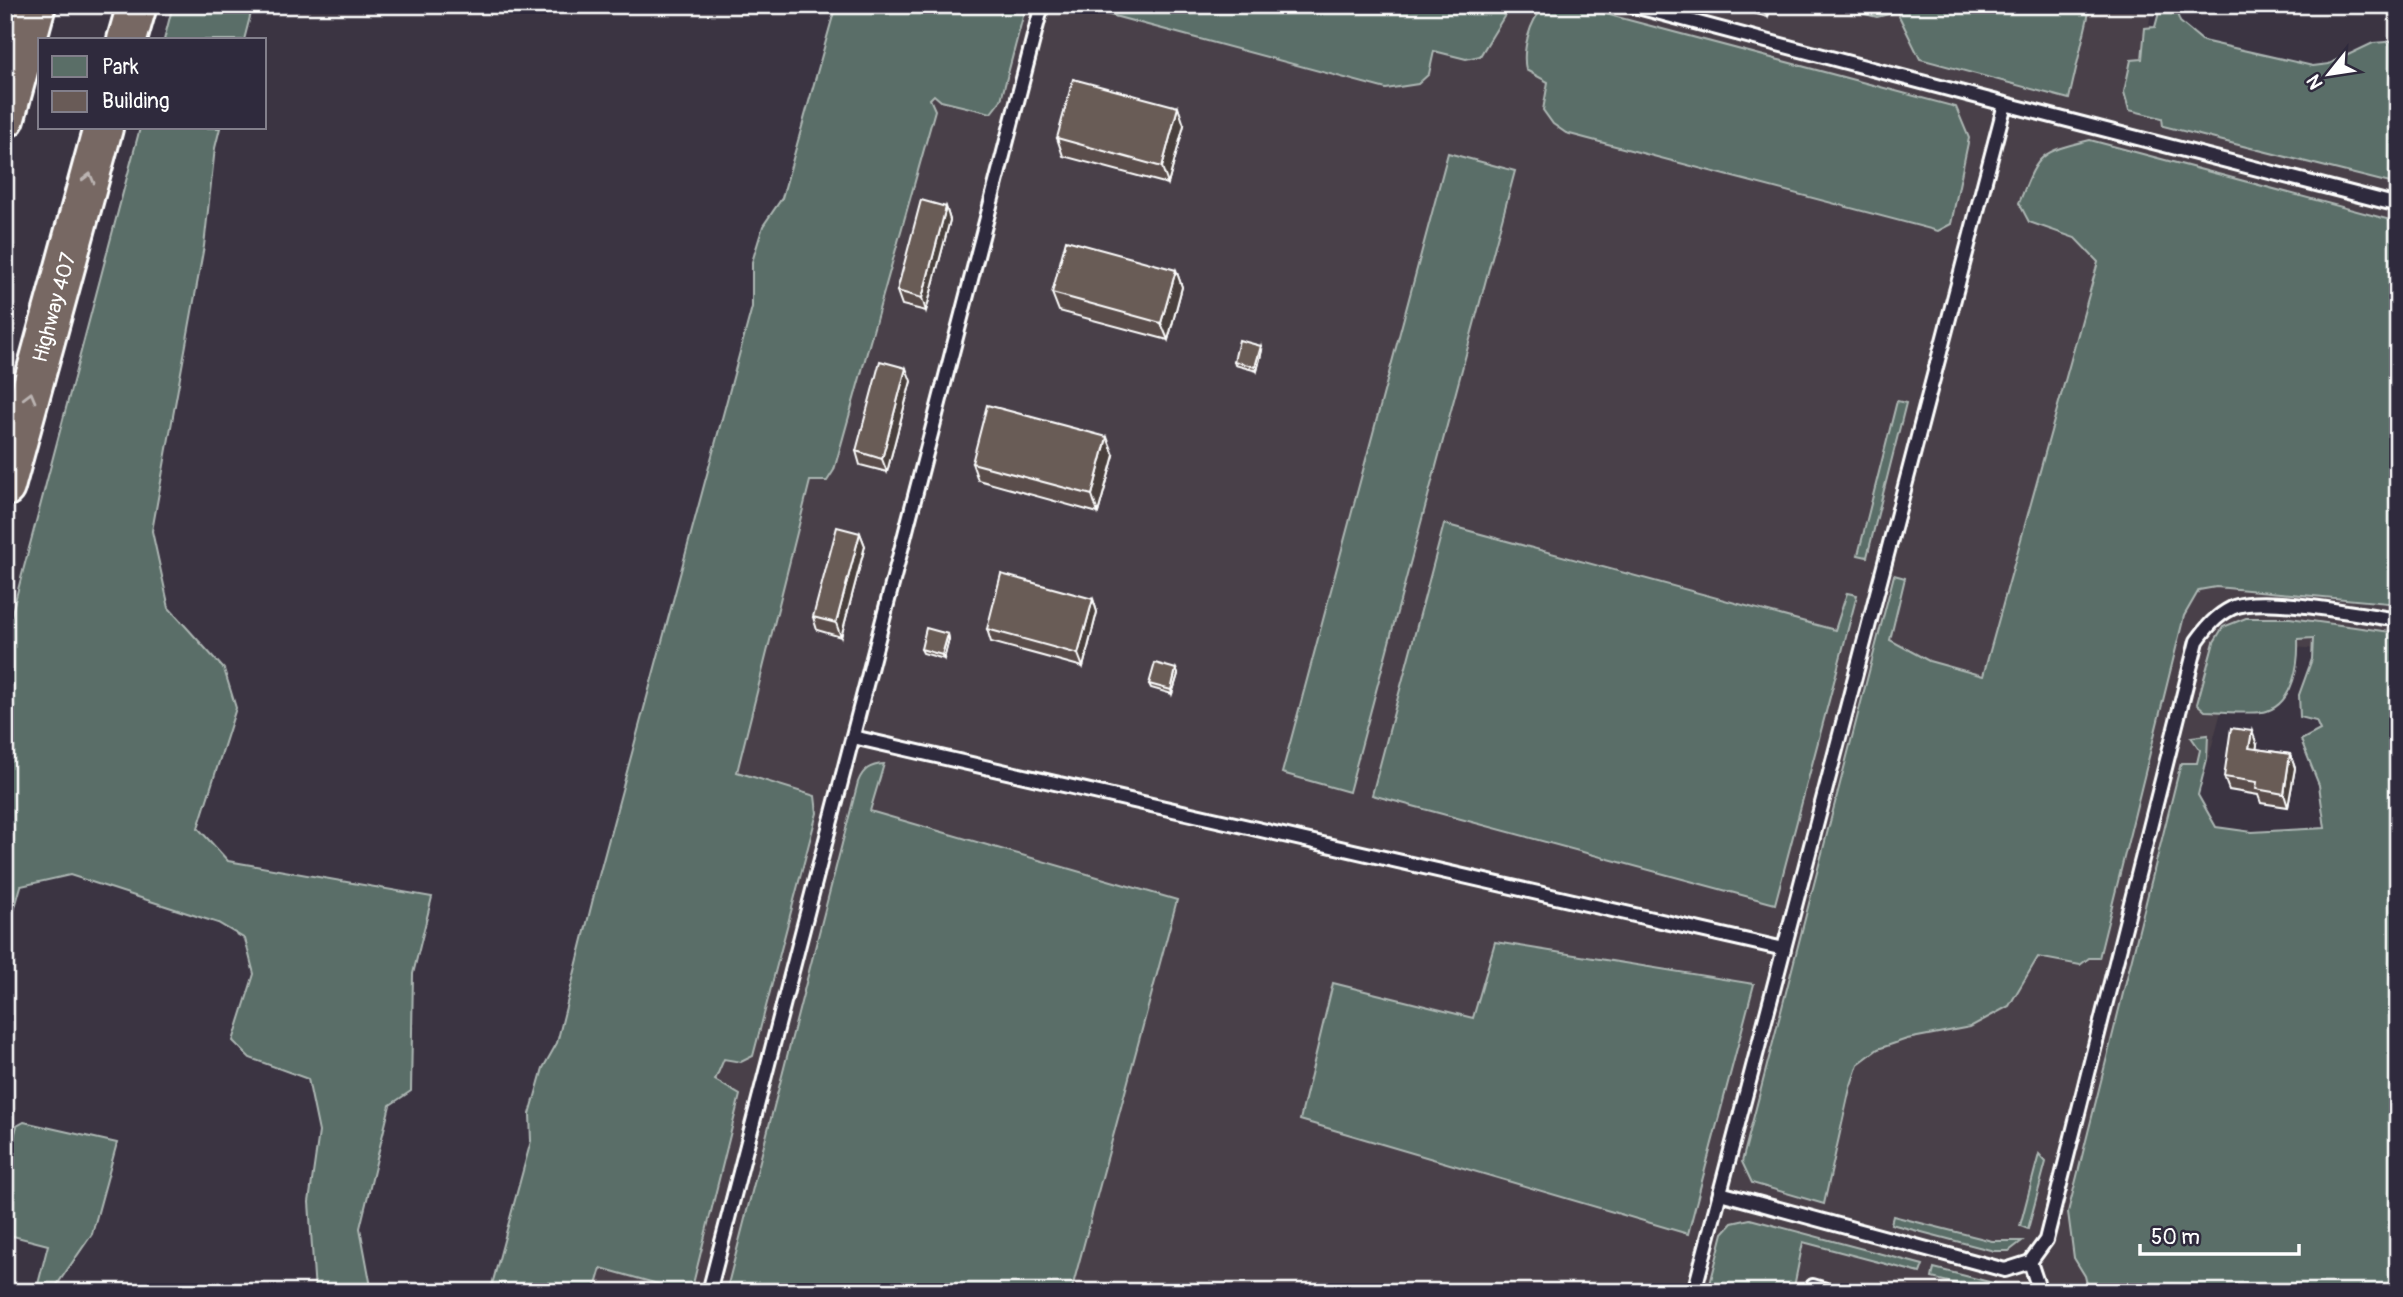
<svg xmlns="http://www.w3.org/2000/svg" width="2403" height="1297" font-family="Pangolin,sans-serif">
<style>
.built{fill:#494048}
.green{fill:#5a6e67;stroke:#acb6b3;stroke-width:2}
.lines{fill:none;stroke-linecap:round;stroke-linejoin:round}
.service-casing{stroke:#fff;stroke-width:18}
.motorway-casing{stroke:#fff;stroke-width:44}
.service{stroke:#2f2a3d;stroke-width:12}
.motorway{stroke:#776864;stroke-width:38}
.wall{fill:#5a4e4b;stroke:#fff;stroke-width:2}
.shaded-wall{fill:#4a403d;stroke:#fff;stroke-width:2}
.building{fill:#695b57;stroke:#fff;stroke-width:2}
.oneway{stroke:#bbb4b2}
.labels{text-anchor:middle;stroke-width:7;stroke-linejoin:round;paint-order:stroke}
.street-label{font-size:21px;fill:#fff;stroke:#2f2a3d}
</style>
<rect width="100%" height="100%" fill="#3b3442"/>
<filter id="ink" filterUnits="userSpaceOnUse"><feTurbulence type="fractalNoise" baseFrequency=".0143" numOctaves="2"/><feDisplacementMap in="SourceGraphic" scale="14" xChannelSelector="R" yChannelSelector="G"/><feConvolveMatrix kernelMatrix="1 2 1 2 8 2 1 2 1" color-interpolation-filters="sRGB"/></filter>
<g filter="url(#ink)">
<path class="built" d="M940 5H2152L2149 24 2196 54 2398 112V658L2240 641 2074 1258 2085 1276 2089 1292H594L812 473Z"/>
<g class="green">
<path d="M173 5H253L244 40H164Z"/>
<path d="M836 5H1026L1001 100 991 113 941 101 934 95 930 99 935 110 834 470 827 481H810L737 772 815 796 817 813 753 1056 741 1062 724 1059 715 1080 740 1095 691 1292H657L658 1284 601 1268 594 1292H490L531 1141 530 1114 543 1068 557 1043 597 883 752 307V262L763 226 782 198Z"/>
<path d="M1097 5H1506L1505 15 1480 56 1466 59 1434 51 1429 74 1418 84 1386 89 1103 13Z"/>
<path d="M1557 5H1572L1956 107 1969 138 1951 224 1938 231 1566 133 1553 124 1543 110 1548 82 1526 70C1522 51 1529 21 1544 7L1554 9Z"/>
<path d="M1828 5H2078L2090 8 2069 99 1920 59 1897 12 1877 17Z"/>
<path d="M2161 5H2174L2180 22 2203 41 2313 66 2329 64 2373 43 2398 41V185L2163 126 2162 118 2129 110 2124 92 2131 60 2142 59 2145 28 2155 27Z"/>
<path d="M140 128H220L215 148 204 246 152 531 169 608 224 669 236 708 198 828 228 861 432 897 413 974 411 1091 390 1105 360 1228 372 1292H315L309 1202 319 1132 308 1079 250 1058 233 1041 254 974 245 939 218 923 70 875 21 886 5 943V639Z"/>
<path d="M2090 140 2398 222V604L2216 587 2199 590 2184 616 2099 958H2089L2080 965 2038 957 2009 1006 1970 1027 1907 1039 1878 1049 1858 1064 1850 1088 1824 1204 1752 1183 1742 1162 1894 575 1905 578 1890 640 1929 661 1983 676 2098 262 2075 238 2029 222 2019 203C2039 154 2037 153 2090 140Z"/>
<path d="M1448 153 1515 171 1349 792 1282 773Z"/>
<path d="M1897 401 1906 403 1867 557 1858 555Z"/>
<path d="M1444 524 1835 630 1847 593 1857 595 1775 904 1372 795Z"/>
<path d="M2246 618H2290L2398 633V1292H2089L2085 1276 2074 1258 2068 1212 2181 763H2197L2200 750 2191 737 2208 735 2207 759 2198 795 2216 827 2252 832 2325 828 2319 785 2301 740 2320 730 2316 721 2300 717 2299 695 2312 659 2313 638 2298 639C2299 663 2294 702 2267 711 2257 715 2219 711 2205 711L2197 704 2214 642 2223 627Z"/>
<path d="M884 764 870 811 1177 900 1071 1292H726L858 782C863 769 870 765 884 764Z"/>
<path d="M1495 942 1754 984 1688 1234 1300 1120 1333 983 1473 1018Z"/>
<path d="M24 1122 117 1143 92 1234 52 1292H36L48 1245 5 1234V1168L17 1126Z"/>
<path d="M2039 1154 2046 1162 2028 1229 2020 1226Z"/>
<path d="M1893 1216 1992 1241H2022L2009 1251H1994L1891 1224Z"/>
<path d="M1750 1219 1923 1265 1920 1273 1803 1242 1793 1292H1708L1723 1233 1732 1223Z"/>
<path d="M1934 1268 2009 1287 2008 1292H1989L1932 1278Z"/>
</g>
<g class="lines">
<defs>
<g id="service">
<path d="M1630 5 2005 104"/>
<path d="M853 737 1784 949"/>
<path d="M1720 1193 2005 1270 2030 1262 2046 1240 2197 641C2207 627 2216 616 2232 608 2260 594 2362 615 2398 620"/>
<path d="M2030 1262 2040 1292"/>
<path d="M1813 1286 1833 1292"/>
<path d="M709 1292 1042 5"/>
<path d="M1694 1292 2005 104 2398 205"/>
</g>
<g id="motorway">
<path d="M127 40 137 5"/>
<path d="M5 118 36 5"/>
<path id="s1" d="M5 487 103 128"/>
</g>
</defs>
<use href="#service" class="service-casing"/>
<use href="#motorway" class="motorway-casing"/>
<use href="#service" class="service"/>
<use href="#motorway" class="motorway"/>
</g>
<g class="wall">
<path d="M1723 5H1771L1768 17Z"/>
<path d="M1184 125 1168 184 1063 156 1057 138Z"/>
<path d="M946 207 950 220 926 311 902 305 897 291Z"/>
<path d="M1176 270 1182 287 1168 340 1059 311 1052 293Z"/>
<path d="M1262 350 1257 371 1235 365 1234 361Z"/>
<path d="M911 381 887 472 860 465 856 451Z"/>
<path d="M1114 455 1098 513 978 480 972 463Z"/>
<path d="M860 533 865 546 841 637 817 630 813 617Z"/>
<path d="M1093 599 1097 612 1083 667 991 642 987 629Z"/>
<path d="M948 634 949 639 944 659 923 653 921 649Z"/>
<path d="M1176 669 1178 674 1172 694 1151 688 1149 684Z"/>
<path d="M2257 745 2256 749 2290 754 2295 768 2288 807 2261 803 2258 795 2229 790 2224 777Z"/>
</g>
<g class="shaded-wall">
<path d="M1765 5H1771L1768 17 1764 8Z"/>
<path d="M1178 107 1184 125 1168 184 1162 167Z"/>
<path d="M946 207 950 220 926 311 922 298Z"/>
<path d="M1176 270 1182 287 1168 340 1161 323Z"/>
<path d="M1261 346 1262 350 1257 371 1255 367Z"/>
<path d="M906 368 911 381 887 472 882 459Z"/>
<path d="M1107 437 1114 455 1098 513 1092 495Z"/>
<path d="M860 533 865 546 841 637 836 623Z"/>
<path d="M1093 599 1097 612 1083 667 1078 654Z"/>
<path d="M948 634 949 639 944 659 942 655Z"/>
<path d="M1176 669 1178 674 1172 694 1171 690Z"/>
<path d="M2252 731 2257 745 2254 761 2249 748Z"/>
<path d="M2290 754 2295 768 2288 807 2284 794Z"/>
</g>
<g class="building">
<path d="M1073 79 1178 107 1162 167 1057 138Z"/>
<path d="M921 200 946 207 922 298 897 291Z"/>
<path d="M1066 240 1176 270 1161 323 1052 293Z"/>
<path d="M1239 340 1261 346 1255 367 1234 361Z"/>
<path d="M880 361 906 368 882 459 856 451Z"/>
<path d="M987 405 1107 437 1092 495 972 463Z"/>
<path d="M837 527 860 533 836 623 813 617Z"/>
<path d="M1001 574 1093 599 1078 654 987 629Z"/>
<path d="M926 628 948 634 942 655 921 649Z"/>
<path d="M1155 663 1176 669 1171 690 1149 684Z"/>
<path d="M2231 728 2252 731 2249 748 2290 754 2284 794 2256 789 2257 782 2224 777Z"/>
</g>
<defs><path id="oneway-chevron" d="M-2-3.5L2.5 0L-2 3.5" fill="none" stroke-width="1.6" stroke-linecap="round" stroke-linejoin="round" transform="scale(1.75)"/></defs>
<g class="oneway">
<use href="#oneway-chevron" transform="translate(89 178) rotate(-75)"/>
<use href="#oneway-chevron" transform="translate(30 397) rotate(-75)"/>
</g>
</g>
<g class="labels">
<g class="street-label">
<text dy="7" stroke="none"><textPath href="#s1" startOffset="186">Highway 407</textPath></text>
</g>
</g>
<rect width="2403" height="1297" fill="none" stroke="#2f2a3d" stroke-width="28"/>
<rect x="14" y="14" width="2375" height="1269" fill="none" stroke="#fff" stroke-width="2.5" filter="url(#ink)"/>
<rect x="38" y="38" width="228" height="91" fill="#2f2a3d" stroke="#827f8b" stroke-width="2"/>
<rect x="52" y="56" width="35" height="21" fill="#5a6e67" stroke="#827f8b" stroke-width="2"/>
<text x="102" y="74" font-size="21" fill="#ffffff">Park</text>
<rect x="52" y="91" width="35" height="21" fill="#695b57" stroke="#827f8b" stroke-width="2"/>
<text x="102" y="108" font-size="21" fill="#ffffff">Building</text>
<g transform="translate(2329 74) rotate(240)" stroke="#2f2a3d" stroke-width="5" paint-order="stroke">
<path d="M0-5L12 26L0 18L-12 26Z" fill="#ffffff"/>
<text y="-10" font-size="19" font-weight="bold" text-anchor="middle" fill="#ffffff">N</text>
</g>
<path d="M2140 1244v10h159v-10" fill="none" stroke="#ffffff" stroke-width="3.5"/>
<text x="2151" y="1244" font-size="21" fill="#ffffff" stroke="#2f2a3d" stroke-width="5" paint-order="stroke">50 m</text>
</svg>
